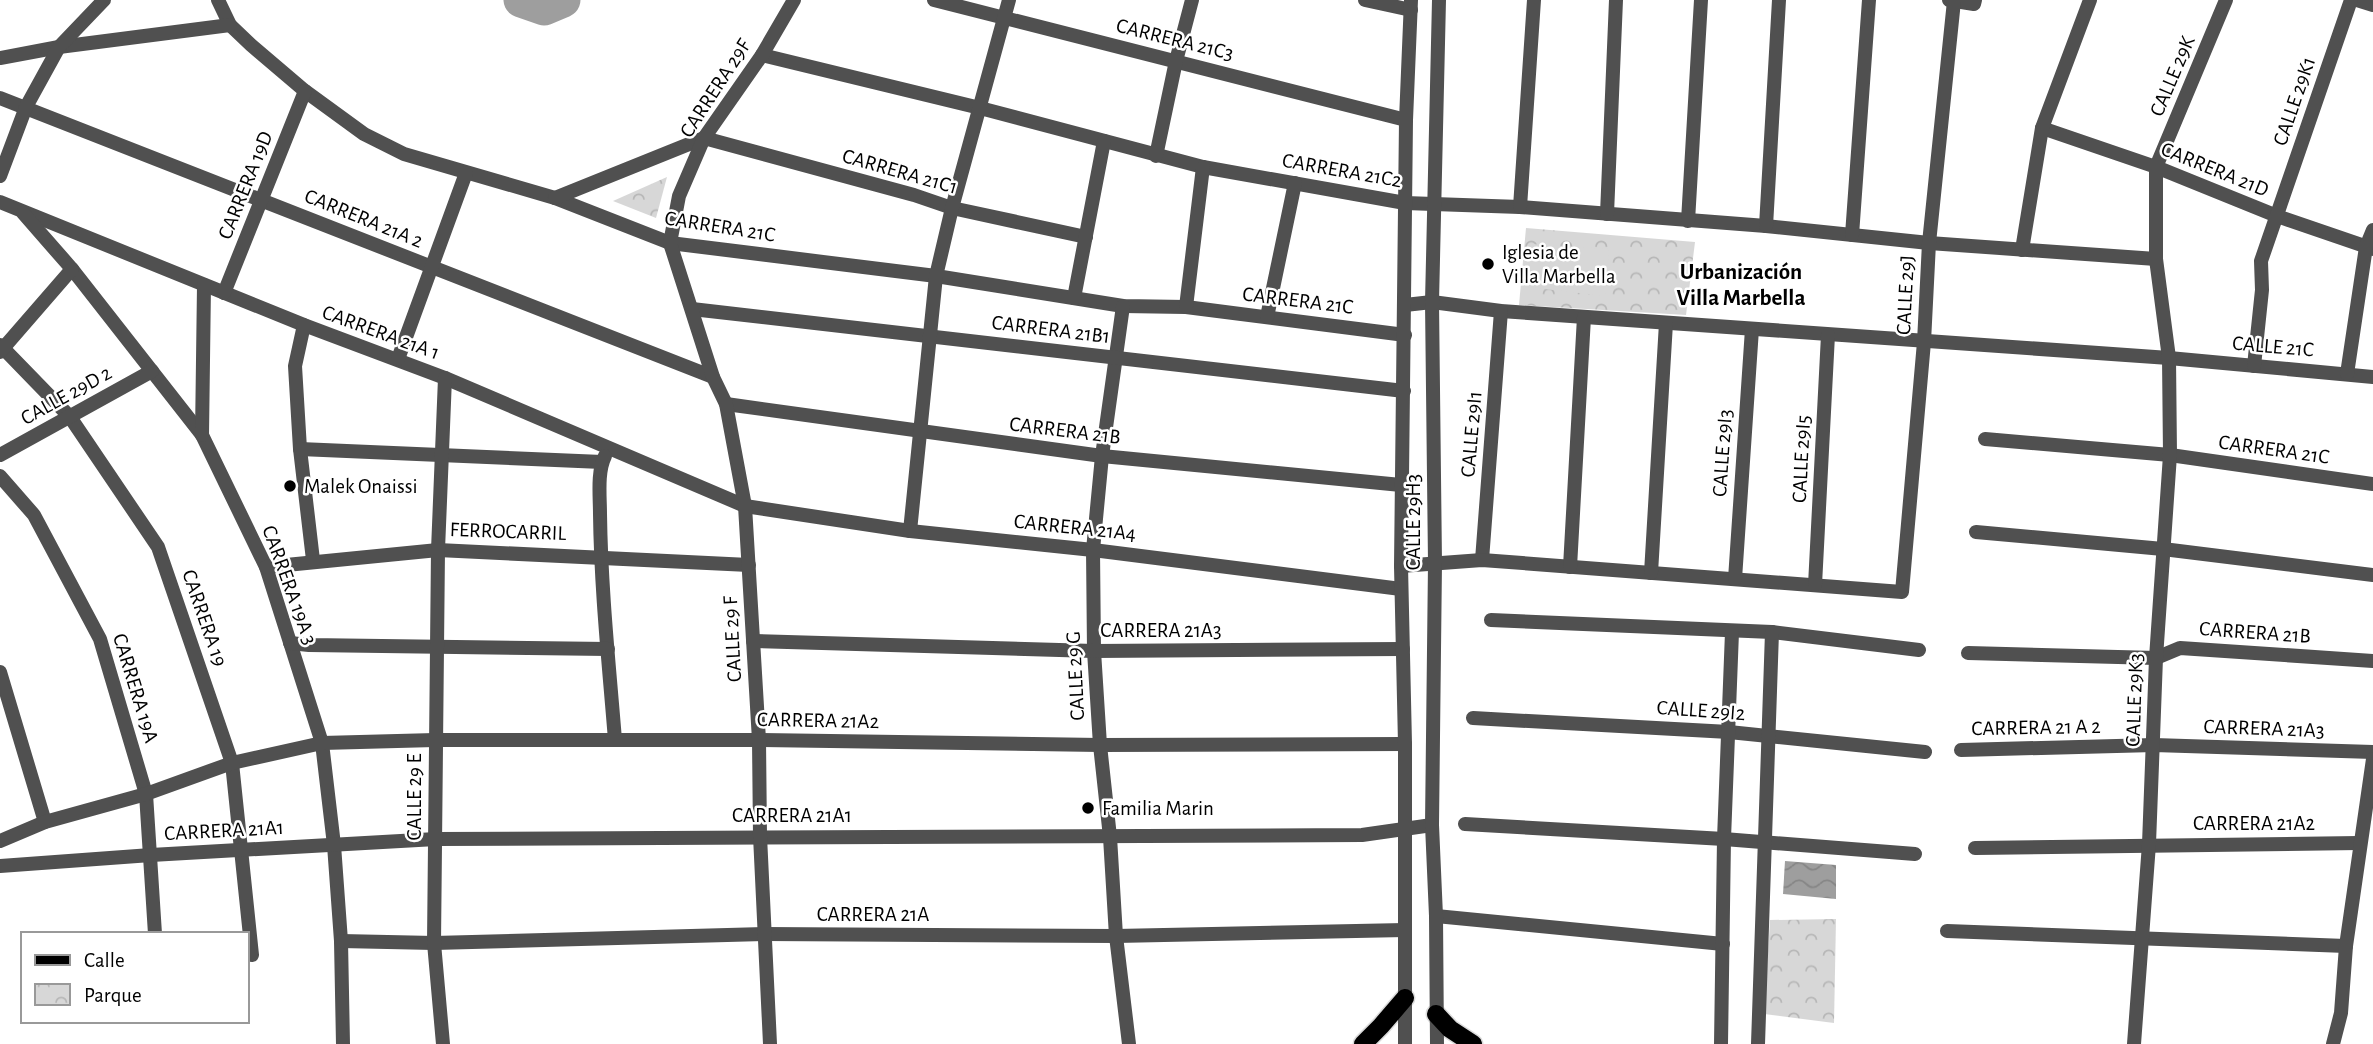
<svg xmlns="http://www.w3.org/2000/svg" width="2373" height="1044" font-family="'Alegreya Sans',sans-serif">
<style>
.park{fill:url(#park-crowns)}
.pitch{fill:#d7d7d7}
.water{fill:url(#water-waves)}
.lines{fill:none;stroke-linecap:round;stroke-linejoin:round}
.river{stroke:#9e9e9e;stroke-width:35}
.primary-casing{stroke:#dbdbdb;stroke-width:21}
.street{stroke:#505050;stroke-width:14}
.primary{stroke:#000;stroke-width:18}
.poi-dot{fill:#000;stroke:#fff;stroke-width:2.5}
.labels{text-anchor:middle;stroke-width:5;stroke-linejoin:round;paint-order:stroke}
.street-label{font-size:21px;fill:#000;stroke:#fff}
.poi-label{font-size:21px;fill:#000;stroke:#fff;text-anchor:start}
.neighbourhood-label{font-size:23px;font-weight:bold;fill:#000;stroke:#fff}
</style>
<defs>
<pattern id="park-crowns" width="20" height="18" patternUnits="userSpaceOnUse" patternTransform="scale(1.75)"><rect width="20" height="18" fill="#d7d7d7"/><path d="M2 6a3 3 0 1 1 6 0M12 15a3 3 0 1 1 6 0" fill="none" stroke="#b7b7b7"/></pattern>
<pattern id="water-waves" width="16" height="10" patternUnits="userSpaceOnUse" patternTransform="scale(1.75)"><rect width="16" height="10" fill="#9e9e9e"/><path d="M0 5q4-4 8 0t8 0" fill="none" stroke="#868686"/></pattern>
</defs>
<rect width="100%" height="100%" fill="#fff"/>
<g class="park">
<path d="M667 177 656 218 613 201Z"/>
<path d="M1526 228 1695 242 1686 315 1519 305Z"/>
<path d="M1836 919 1834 1023 1764 1014 1770 920Z"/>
</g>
<path class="pitch" d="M1531 244 1609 249 1605 296 1527 287Z"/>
<path class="water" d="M1785 861 1836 865V899L1783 894Z"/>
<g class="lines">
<path class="river" d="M521 0 544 8 563 0"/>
<defs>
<g id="primary">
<path d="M1436 1014 1450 1029 1473 1044"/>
<path d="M1363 1044 1381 1026 1405 998"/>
</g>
</defs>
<use href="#primary" class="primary-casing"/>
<g class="street">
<path d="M218 0 230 25 251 45 305 91 364 134 404 154 555 198 670 243 936 276 1123 306 1186 307 1405 335"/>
<path d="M934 0 1406 120"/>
<path d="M1365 0 1411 10"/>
<path d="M1949 0 1974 4 1975 0"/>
<path d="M2357 0 2373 5"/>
<path d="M762 55 980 108 1203 167 1405 203 1520 207 1766 226 1929 243 2156 259"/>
<path d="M0 58 59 47 230 25"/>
<path d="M0 98 713 377"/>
<path d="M2042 128 2156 167 2277 216 2373 249"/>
<path d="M1156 156 1176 61 1192 0"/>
<path d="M0 176 26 107 59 47 104 0"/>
<path d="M555 198 704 138 914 195 952 208 1086 237"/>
<path d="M0 202 304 325 445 378 745 506 910 531 1093 550 1401 589"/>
<path d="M1520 207 1534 0"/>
<path d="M23 213 72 269 202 435 266 567 322 743 334 845 341 941 343 1044"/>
<path d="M1607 214 1616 0"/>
<path d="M1688 221 1701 0"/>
<path d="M1766 226 1779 0"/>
<path d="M1852 235 1869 0"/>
<path d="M2022 250 2042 128 2090 0"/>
<path d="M224 293 305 91"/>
<path d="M1074 298 1104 141"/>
<path d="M1405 305 1432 302 1501 311 2169 358 2373 377"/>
<path d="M1123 306 1102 456 1093 550 1094 651 1100 745 1110 837 1116 936 1129 1044"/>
<path d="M1186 307 1203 167"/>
<path d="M692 309 1404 391"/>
<path d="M1267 317 1295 183"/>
<path d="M304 325 295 366 300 449 313 560"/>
<path d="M0 345 70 417 158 547 232 763 252 955"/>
<path d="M0 352 72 269"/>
<path d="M398 359 466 173"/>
<path d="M2254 366 2262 290 2261 261 2351 0"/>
<path d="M2347 374 2366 247 2373 230"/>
<path d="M726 404 1102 456 1401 485"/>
<path d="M202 435 204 285"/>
<path d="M1985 439 2170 455 2373 484"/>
<path d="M300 449 602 462"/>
<path d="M0 455 152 371"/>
<path d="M605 456C597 472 600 496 600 514 601 590 609 665 615 740"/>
<path d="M0 476 34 515 100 639 146 794 155 934"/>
<path d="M910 531 936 276 952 208 1009 0"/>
<path d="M1976 532 2163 549 2373 575"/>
<path d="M1482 560 1501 311"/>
<path d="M1401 566 1482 560 1902 592 1924 342 1929 243 1954 1"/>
<path d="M266 567 438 550 749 565"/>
<path d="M1570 567 1584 317"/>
<path d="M1651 573 1666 323"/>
<path d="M1735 579 1752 329"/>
<path d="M1815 585 1828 335"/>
<path d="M1491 620 1772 632 1919 650"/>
<path d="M753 641 1094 651 1403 649"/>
<path d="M290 643 309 645 608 649"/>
<path d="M1968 653 2156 658 2180 648 2373 661"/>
<path d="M0 672 45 822"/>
<path d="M1473 718 1729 732 1925 752"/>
<path d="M1961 750 2154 745 2373 752"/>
<path d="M1465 824 1724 839 1915 854"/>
<path d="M0 841 45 822 146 794 232 763 322 743 435 740H759L1100 745 1405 744"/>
<path d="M1975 848 2359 843"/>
<path d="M0 866 151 855 436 839 1362 835 1432 825"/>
<path d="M1436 916 1723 944"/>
<path d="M1947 931 2346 946"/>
<path d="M341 941 434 943 764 934 1116 936 1405 930"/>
<path d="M443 1044 434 943 438 550 445 378"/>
<path d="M770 1044 760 836 759 740 745 506 726 404 713 377 670 243 679 196 704 138 762 55 794 0"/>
<path d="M1405 1044V744L1401 566 1406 120 1411 0"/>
<path d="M1437 1044 1436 916 1432 825 1435 563 1432 302 1439 0"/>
<path d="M1721 1044 1724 839 1732 632"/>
<path d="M1758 1044 1772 632"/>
<path d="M2134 1044 2149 844 2156 658 2170 455 2169 358 2156 259V167L2226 0"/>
<path d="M2333 1044 2341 1013 2346 946 2373 759"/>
</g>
<use href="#primary" class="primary"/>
</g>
<g class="poi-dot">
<circle cx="1488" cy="264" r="7"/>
<circle cx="290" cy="486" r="7"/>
<circle cx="1088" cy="808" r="7"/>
</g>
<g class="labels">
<g class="street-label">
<text transform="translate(1175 39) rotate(14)" y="7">CARRERA 21C3</text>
<text transform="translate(2172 76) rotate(-67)" y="7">CALLE 29K</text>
<text transform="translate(715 88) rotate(-57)" y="7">CARRERA 29F</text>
<text transform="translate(2294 101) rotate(-71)" y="7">CALLE 29K1</text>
<text transform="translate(2215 169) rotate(22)" y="7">CARRERA 21D</text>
<text transform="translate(1342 170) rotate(10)" y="7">CARRERA 21C2</text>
<text transform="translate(900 171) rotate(16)" y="7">CARRERA 21C1</text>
<text transform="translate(245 185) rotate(-68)" y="7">CARRERA 19D</text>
<text transform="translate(364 218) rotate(22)" y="7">CARRERA 21A 2</text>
<text transform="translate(720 226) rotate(9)" y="7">CARRERA 21C</text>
<text transform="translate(1905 295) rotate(-87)" y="7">CALLE 29J</text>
<text transform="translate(1298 300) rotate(7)" y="7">CARRERA 21C</text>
<text transform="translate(1051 329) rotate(7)" y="7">CARRERA 21B1</text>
<text transform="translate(381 332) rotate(20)" y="7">CARRERA 21A 1</text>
<text transform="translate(2273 346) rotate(5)" y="7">CALLE 21C</text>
<text transform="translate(66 395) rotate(-29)" y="7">CALLE 29D 2</text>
<text transform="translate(1065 430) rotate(7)" y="7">CARRERA 21B</text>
<text transform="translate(1471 434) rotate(-85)" y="7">CALLE 29I1</text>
<text transform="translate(2274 449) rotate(8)" y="7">CARRERA 21C</text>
<text transform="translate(1722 453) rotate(-86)" y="7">CALLE 29I3</text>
<text transform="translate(1801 459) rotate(-87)" y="7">CALLE 29I5</text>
<text transform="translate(1413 522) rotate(-90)" y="7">CALLE 29H3</text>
<text transform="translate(1075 527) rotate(6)" y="7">CARRERA 21A4</text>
<text transform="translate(508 531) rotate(2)" y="7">FERROCARRIL</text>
<text transform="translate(290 585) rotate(70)" y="7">CARRERA 19A 3</text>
<text transform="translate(205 618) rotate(71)" y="7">CARRERA 19</text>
<text x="1161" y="637">CARRERA 21A3</text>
<text transform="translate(2255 632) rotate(4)" y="7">CARRERA 21B</text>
<text transform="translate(732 639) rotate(-93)" y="7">CALLE 29 F</text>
<text transform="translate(1075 676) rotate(-93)" y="7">CALLE 29 G</text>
<text transform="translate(136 688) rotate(73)" y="7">CARRERA 19A</text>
<text transform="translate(2134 700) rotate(-88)" y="7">CALLE 29K3</text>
<text transform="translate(1701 710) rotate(4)" y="7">CALLE 29I2</text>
<text transform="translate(818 720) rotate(1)" y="7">CARRERA 21A2</text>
<text transform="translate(2036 727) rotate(-1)" y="7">CARRERA 21 A 2</text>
<text transform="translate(2264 728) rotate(2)" y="7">CARRERA 21A3</text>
<text transform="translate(414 797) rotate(-90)" y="7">CALLE 29 E</text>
<text x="792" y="822">CARRERA 21A1</text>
<text x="2254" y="830">CARRERA 21A2</text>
<text transform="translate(224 830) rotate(-3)" y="7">CARRERA 21A1</text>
<text x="873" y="921">CARRERA 21A</text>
</g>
<g class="poi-label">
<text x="1502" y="259">Iglesia de<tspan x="1502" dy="24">Villa Marbella</tspan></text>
<text x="304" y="493">Malek Onaissi</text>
<text x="1102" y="815">Familia Marin</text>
</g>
<g class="neighbourhood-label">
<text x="1741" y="279">Urbanización<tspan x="1741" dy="26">Villa Marbella</tspan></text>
</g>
</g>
<rect x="21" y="932" width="228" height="91" fill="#ffffff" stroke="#999999" stroke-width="2"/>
<rect x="35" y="955" width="35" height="10" fill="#000000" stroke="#999999" stroke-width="2"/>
<text x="84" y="967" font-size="21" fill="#000000">Calle</text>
<rect x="35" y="984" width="35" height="21" fill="url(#park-crowns)" stroke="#999999" stroke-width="2"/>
<text x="84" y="1002" font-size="21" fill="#000000">Parque</text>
</svg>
